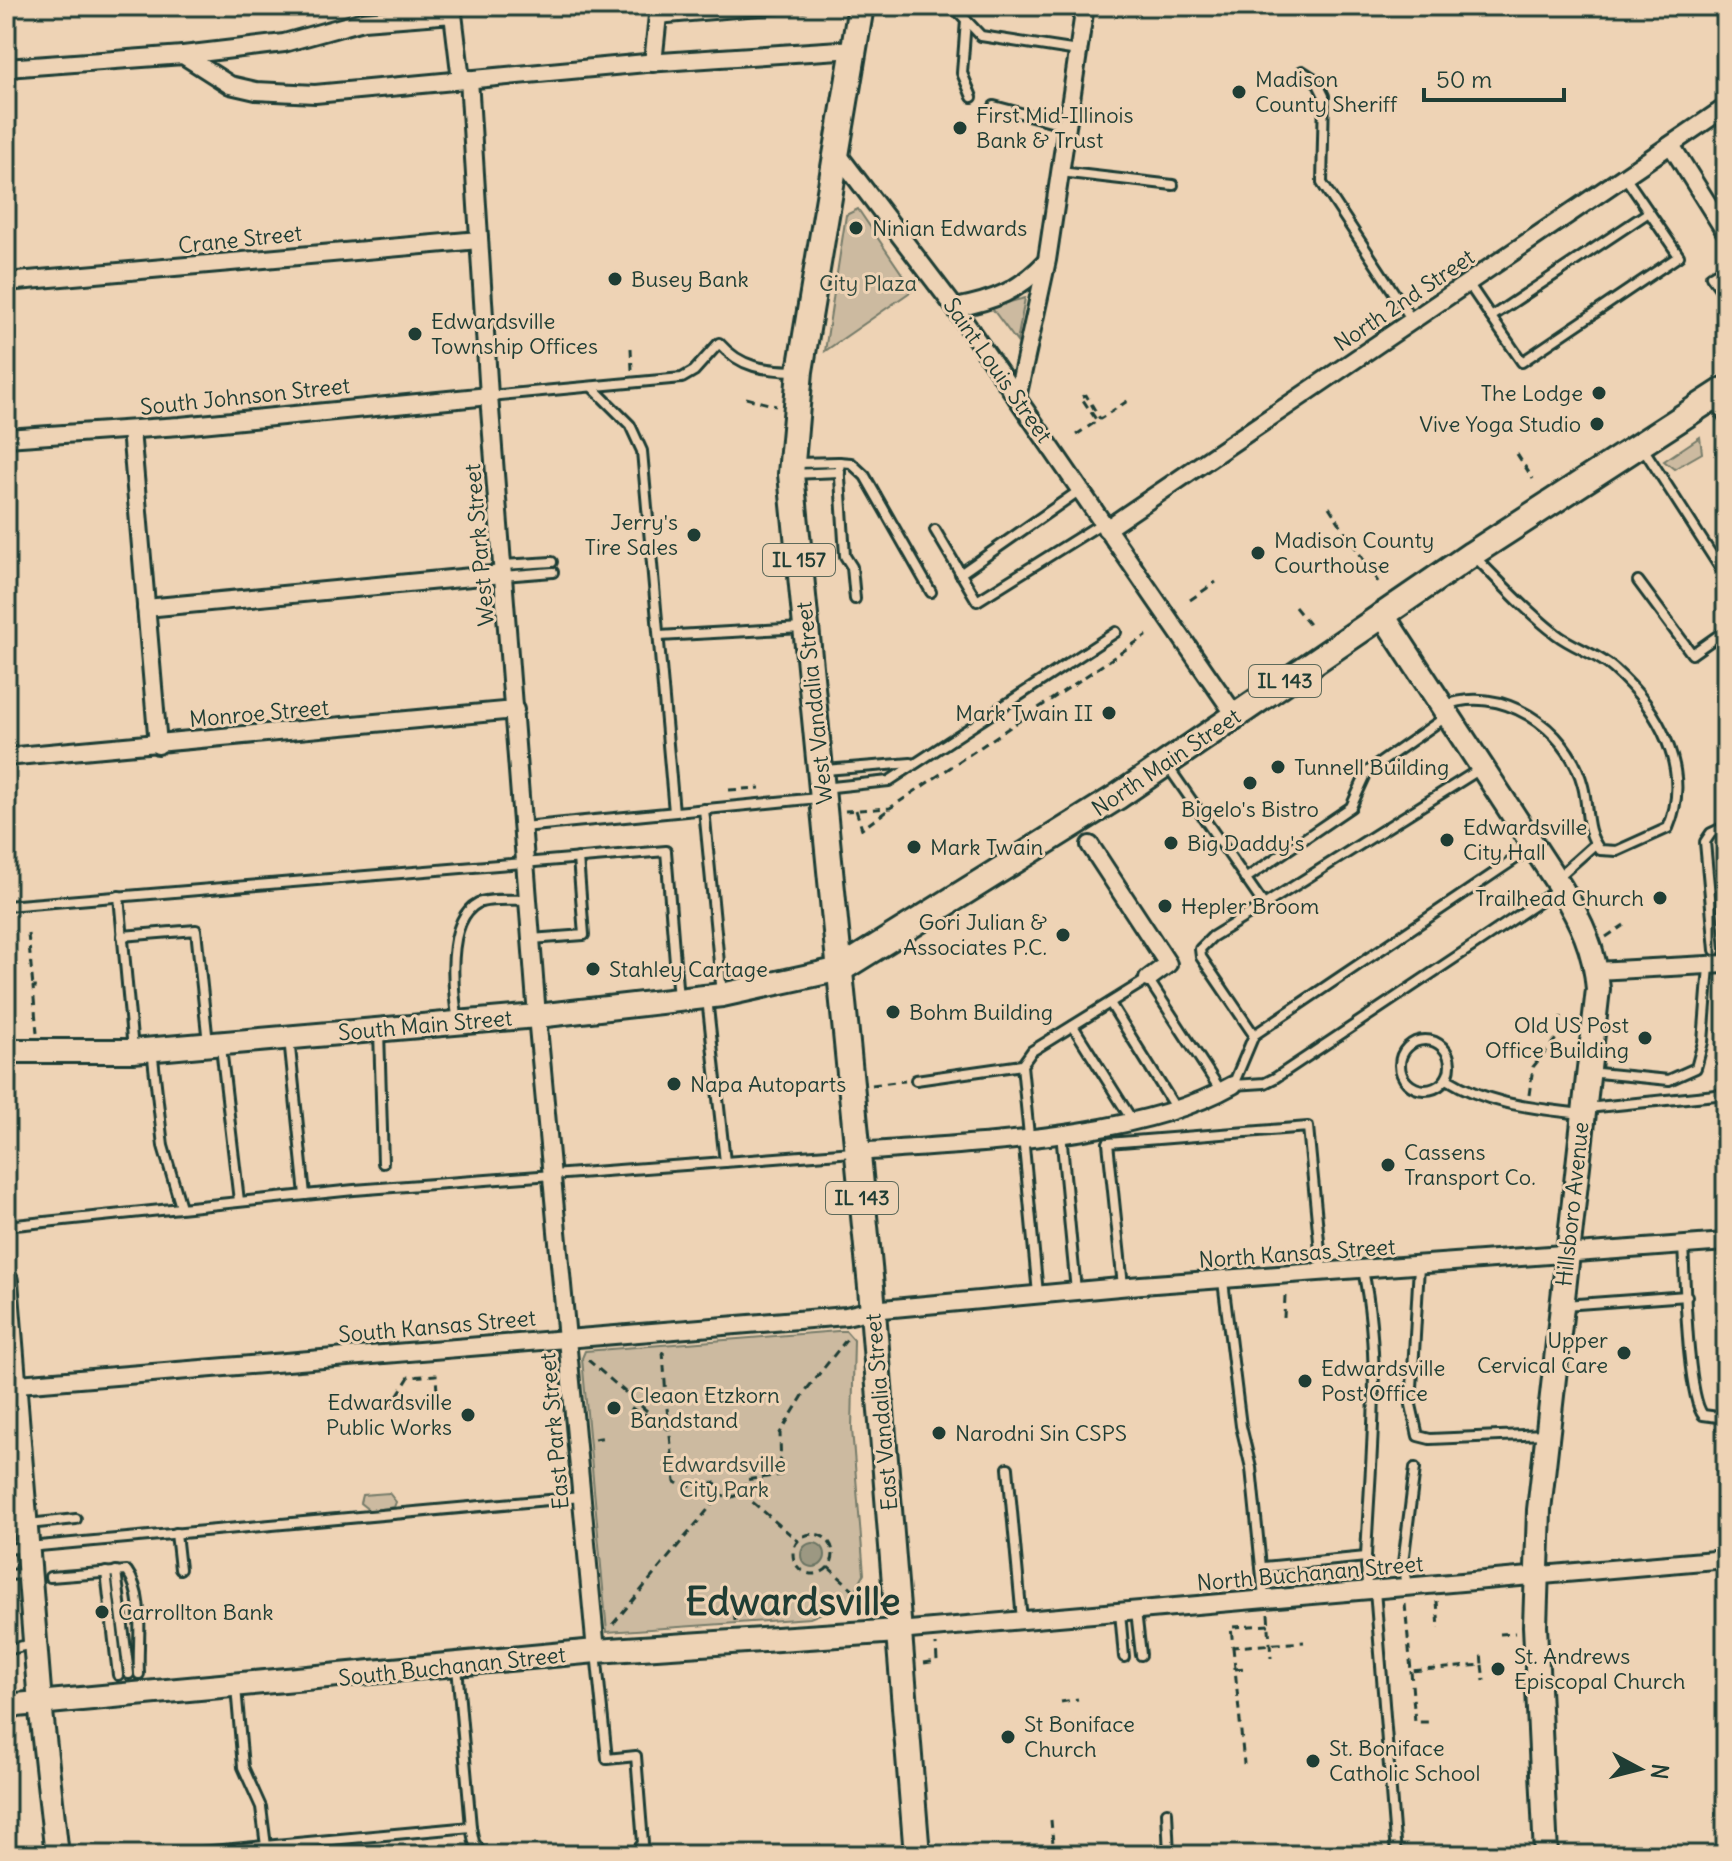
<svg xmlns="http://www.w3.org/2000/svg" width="1732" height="1861" font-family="Delius,sans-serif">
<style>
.green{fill:#ccbaa0;stroke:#767c6a;stroke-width:2}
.water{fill:#9c9882;stroke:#6a7463;stroke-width:2}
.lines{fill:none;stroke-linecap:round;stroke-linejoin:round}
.lane-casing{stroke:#1f3d34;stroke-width:14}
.street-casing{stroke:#1f3d34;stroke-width:22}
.secondary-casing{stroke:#1f3d34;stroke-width:28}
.primary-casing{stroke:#1f3d34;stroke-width:30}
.path{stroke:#1f3d34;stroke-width:3;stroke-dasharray:8 6;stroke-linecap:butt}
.lane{stroke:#eed3b5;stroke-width:8}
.street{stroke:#eed3b5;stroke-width:16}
.secondary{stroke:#eed3b5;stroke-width:22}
.primary{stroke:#eed3b5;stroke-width:24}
.poi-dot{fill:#1f3d34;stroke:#eed3b5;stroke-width:3}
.labels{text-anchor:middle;stroke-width:6;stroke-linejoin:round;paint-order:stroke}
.shield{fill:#eed3b5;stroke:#5d6a5b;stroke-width:2}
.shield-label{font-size:20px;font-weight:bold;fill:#1f3d34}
.poi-label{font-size:22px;fill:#1f3d34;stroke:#eed3b5;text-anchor:start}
.street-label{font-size:22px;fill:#1f3d34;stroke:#eed3b5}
.park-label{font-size:22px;fill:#304a3f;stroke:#eed3b5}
.town-label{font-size:38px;font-weight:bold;fill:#1f3d34;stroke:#eed3b5}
</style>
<rect width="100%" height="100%" fill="#eed3b5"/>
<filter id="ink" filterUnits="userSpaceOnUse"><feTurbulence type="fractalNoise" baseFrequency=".0125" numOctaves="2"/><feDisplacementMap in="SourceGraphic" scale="16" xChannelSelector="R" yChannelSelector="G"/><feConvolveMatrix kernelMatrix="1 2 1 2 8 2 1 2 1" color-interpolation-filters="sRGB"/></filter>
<g filter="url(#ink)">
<g class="green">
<path d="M858 209 913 290 825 351 846 215Z"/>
<path d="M1025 298 1017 342 991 307Z"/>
<path d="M1700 437 1702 453 1674 469 1664 461Z"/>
<path d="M838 1331H846L854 1340 852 1429 864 1574 849 1602 810 1618 607 1632 582 1358 585 1351Z"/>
<path d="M389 1493 396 1502 394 1507 370 1511 360 1503 362 1495Z"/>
</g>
<circle class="water" cx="813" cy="1555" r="12"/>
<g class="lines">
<defs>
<g id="lane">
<path d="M953 6 981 36 1078 51"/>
<path d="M657 19 804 6"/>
<path d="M966 20 962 73 972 97"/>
<path d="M1302 71 1316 80 1324 96 1322 183 1412 320"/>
<path d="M994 106 1066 125"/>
<path d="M1060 172 1173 185"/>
<path d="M1625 177 1649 212 1491 317 1522 362 1679 256 1649 212"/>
<path d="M1726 267 1711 276 1726 297"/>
<path d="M1468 283 1491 317"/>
<path d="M592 387 630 425 642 451 674 812"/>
<path d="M489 396 682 378 694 371 719 343C741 368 764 370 796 371"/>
<path d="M1713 401 1726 420"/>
<path d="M1643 448 1726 577"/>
<path d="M796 463 839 462"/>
<path d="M792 474 840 472"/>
<path d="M935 530 977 601 1102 523"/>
<path d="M503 565 552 562"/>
<path d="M960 574 1080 490"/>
<path d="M503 576 553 572"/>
<path d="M1638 581 1692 654 1726 630"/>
<path d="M855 599 852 567 845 556 839 462 851 463 865 476 931 592"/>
<path d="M659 636 802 628"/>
<path d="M1443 706C1500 683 1568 727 1583 786 1589 809 1584 830 1600 850L1617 851 1668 828C1693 770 1658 708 1614 669 1598 654 1574 648 1556 634 1527 612 1501 583 1475 557"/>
<path d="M1167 765 1264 905 1212 937 1200 949 1201 957 1254 1035"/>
<path d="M825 770 911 763"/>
<path d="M823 788 889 781 1116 632"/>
<path d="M704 809 722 994"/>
<path d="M523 827 818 798"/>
<path d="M1557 878 1595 844"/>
<path d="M1245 879 1351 807 1367 772 1447 716"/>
<path d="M119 896 133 1050"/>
<path d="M1264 905 1480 769"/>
<path d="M6 906 666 851 678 999"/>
<path d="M122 936 196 930 208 1043"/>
<path d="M531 939 584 935 578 858"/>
<path d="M1715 950 1705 842 1711 833 1726 826"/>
<path d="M1110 1003 1176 1109"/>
<path d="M458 1022C453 992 445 920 478 903 490 898 515 900 529 900"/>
<path d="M1073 1026 1132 1120"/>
<path d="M379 1031 383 1163"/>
<path d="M289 1038 305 1195"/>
<circle cx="1425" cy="1065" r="25"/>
<path d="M221 1047 239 1201"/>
<path d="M152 1049 163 1146 181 1207"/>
<path d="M1022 1065 1032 1051 1148 979 1221 1091"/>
<path d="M1588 1072 1669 1080 1696 1068 1703 1042 1709 966"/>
<path d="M1447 1079C1489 1105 1533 1108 1581 1114"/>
<path d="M916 1080 1022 1065 1029 1136"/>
<path d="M1233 1085 1254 1035 1533 847"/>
<path d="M1233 1085 1265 1083 1275 1078 1558 889"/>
<path d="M1587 1108 1726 1094"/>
<path d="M1061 1133 1076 1291"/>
<path d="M1023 1136 1038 1294"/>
<path d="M725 1162 853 1152"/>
<path d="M6 1226 354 1190 725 1162 707 998"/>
<path d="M1683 1245C1685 1277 1687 1396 1703 1415L1726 1418"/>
<path d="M1419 1266 1411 1405 1418 1436 1430 1439 1545 1434"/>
<path d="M1363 1270C1383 1366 1370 1460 1366 1557"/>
<path d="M1223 1281 1241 1426 1251 1468 1261 1567"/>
<path d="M1123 1286 1108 1143 1308 1127 1322 1272"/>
<path d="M1564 1305 1687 1296"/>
<path d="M1008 1468 1022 1620"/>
<path d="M28 1524 76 1519"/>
<path d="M176 1533 180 1569"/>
<path d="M6 1549 581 1497"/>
<path d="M116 1571 129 1674"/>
<path d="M106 1572 118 1675"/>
<path d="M6 1575 26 1574"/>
<path d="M50 1577 127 1571C146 1597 137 1642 139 1674"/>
<path d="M1407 1586 1403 1563 1415 1468"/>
<path d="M1375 1590 1396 1855"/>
<path d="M1264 1599 1261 1567H1264L1366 1557 1367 1590"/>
<path d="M1136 1611 1141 1655"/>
<path d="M1120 1612 1124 1657"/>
<path d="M6 1650 32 1644"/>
<path d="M596 1652 607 1759 636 1756 643 1843 634 1855"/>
<path d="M457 1667 471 1827 474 1842 482 1855"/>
<path d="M236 1687 243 1767 261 1807 266 1846"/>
<path d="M1167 1812 1169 1855"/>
<path d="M168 1855 471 1827"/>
</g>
<g id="street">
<path d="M183 55 284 43 363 21 453 14 461 80"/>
<path d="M653 63 659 6"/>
<path d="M6 68 183 55 230 85 256 91 315 94 646 63 855 49"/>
<path d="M469 79 489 396 537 1016 596 1651"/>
<path d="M1671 145 1726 233"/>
<path d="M837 153 955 308 1235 715"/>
<path d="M6 282 479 240"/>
<path d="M955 308C994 301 1018 291 1046 262"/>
<path d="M1017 398 1047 260 1085 6"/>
<path d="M131 430 158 745"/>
<path d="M6 438 180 426 489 396"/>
<path d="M1106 529 1726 107"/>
<path d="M146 608 503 574"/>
<path d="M6 757 515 710"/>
<path d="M1090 845 1168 964 1148 979"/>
<path d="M1596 971 1726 964"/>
<path d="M858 1152C970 1143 1136 1140 1233 1085"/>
<path d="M6 1385 846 1316 872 1310 1141 1285 1726 1242"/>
<path d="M898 1631 1726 1559"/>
</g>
<g id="secondary">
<path d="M1382 614 1561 888C1581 921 1595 950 1598 989L1539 1510 1535 1626 1546 1855"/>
<path d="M6 1051H133L537 1016 722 995 841 969"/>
<path d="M6 1281 40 1703 57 1855"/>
<path d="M6 1706 596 1651 898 1631"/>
</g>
<g id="primary">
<path d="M861 6 800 371 791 474 871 1287 917 1855"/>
<path d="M841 969 1117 797 1472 554 1726 389"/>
</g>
</defs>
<use href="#lane" class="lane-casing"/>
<use href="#street" class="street-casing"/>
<use href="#secondary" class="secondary-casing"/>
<use href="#primary" class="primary-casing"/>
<g class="path">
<path d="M631 348 632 370"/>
<path d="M746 398 776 406"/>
<path d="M1076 435 1097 421 1081 397 1086 395 1100 419 1129 400"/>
<path d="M1517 454 1533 479"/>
<path d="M1329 507 1378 582"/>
<path d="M1190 600 1216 582"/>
<path d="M1295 607 1312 628"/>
<path d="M729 790 760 788"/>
<path d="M856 810 862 829 888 810"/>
<path d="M845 811 890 808 1147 635"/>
<path d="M28 934 33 987"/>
<path d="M1606 937 1624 925"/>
<path d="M37 1033 33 987H39"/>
<path d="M872 1085 905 1081"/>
<path d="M1529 1095 1533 1067 1560 1034 1561 1016"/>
<path d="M1284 1318 1285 1296"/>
<path d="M663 1351 666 1398"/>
<path d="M588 1360 669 1430"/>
<path d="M390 1407 409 1377 436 1375 437 1393"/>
<path d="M667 1408 675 1482 682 1486 715 1483 720 1495 732 1497 742 1493 745 1480 781 1475 780 1433 807 1389 847 1339"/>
<path d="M636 1415 629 1406 644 1417 646 1413"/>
<path d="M594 1439 607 1437"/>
<path d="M742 1493 798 1541"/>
<circle cx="813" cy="1554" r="20"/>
<path d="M828 1567 854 1590"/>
<path d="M1437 1601 1439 1629"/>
<path d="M1405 1604 1411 1671 1482 1665 1481 1650"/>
<path d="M1268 1614 1271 1658"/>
<path d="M735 1621 734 1607 745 1606 746 1620"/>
<path d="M613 1624 720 1495"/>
<path d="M1269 1625 1231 1627 1233 1647 1304 1642"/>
<path d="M1500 1634 1515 1633"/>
<path d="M1233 1647 1244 1764"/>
<path d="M924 1663 937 1661 936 1644"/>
<path d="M1482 1665 1484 1681"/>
<path d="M1235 1669 1245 1668"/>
<path d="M1411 1671 1415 1722H1428"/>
<path d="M1061 1702 1078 1699"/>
<path d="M1051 1820 1054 1855"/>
</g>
<use href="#lane" class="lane"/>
<use href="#street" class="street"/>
<use href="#secondary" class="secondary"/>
<use href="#primary" class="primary"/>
</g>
</g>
<g class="poi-dot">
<circle cx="1239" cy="92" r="8"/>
<circle cx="960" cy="128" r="8"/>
<circle cx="856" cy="228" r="8"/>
<circle cx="615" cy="279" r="8"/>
<circle cx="415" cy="334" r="8"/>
<circle cx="1599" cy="393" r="8"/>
<circle cx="1597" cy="424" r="8"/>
<circle cx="694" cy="535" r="8"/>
<circle cx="1258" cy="553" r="8"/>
<circle cx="1109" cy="713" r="8"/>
<circle cx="1278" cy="767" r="8"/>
<circle cx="1250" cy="783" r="8"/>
<circle cx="1447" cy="840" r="8"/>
<circle cx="1171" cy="843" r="8"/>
<circle cx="914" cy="847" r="8"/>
<circle cx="1660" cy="898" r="8"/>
<circle cx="1165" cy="906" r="8"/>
<circle cx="1063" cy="935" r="8"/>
<circle cx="593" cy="969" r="8"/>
<circle cx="893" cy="1012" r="8"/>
<circle cx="1645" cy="1038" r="8"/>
<circle cx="674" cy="1084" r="8"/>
<circle cx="1388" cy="1165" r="8"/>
<circle cx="1624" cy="1353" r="8"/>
<circle cx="1305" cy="1381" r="8"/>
<circle cx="614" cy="1408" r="8"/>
<circle cx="468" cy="1415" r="8"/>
<circle cx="939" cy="1433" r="8"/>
<circle cx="102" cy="1612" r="8"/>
<circle cx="1498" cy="1669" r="8"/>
<circle cx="1008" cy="1737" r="8"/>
<circle cx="1313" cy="1761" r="8"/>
</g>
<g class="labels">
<g class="shield">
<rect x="763" y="544" width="72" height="32" rx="6"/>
<rect x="1249" y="665" width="72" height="32" rx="6"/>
<rect x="826" y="1182" width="72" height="32" rx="6"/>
</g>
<g class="shield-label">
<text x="799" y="567">IL 157</text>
<text x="1285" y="688">IL 143</text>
<text x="862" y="1205">IL 143</text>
</g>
<g class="poi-label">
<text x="1255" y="87">Madison<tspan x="1255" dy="25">County Sheriff</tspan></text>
<text x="976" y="123">First Mid-Illinois<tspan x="976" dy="25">Bank &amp; Trust</tspan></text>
<text x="872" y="236">Ninian Edwards</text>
<text x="631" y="287">Busey Bank</text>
<text x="431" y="329">Edwardsville<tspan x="431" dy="25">Township Offices</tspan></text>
<text x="1583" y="401" text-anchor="end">The Lodge</text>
<text x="1581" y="432" text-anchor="end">Vive Yoga Studio</text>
<text x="678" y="530" text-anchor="end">Jerry's<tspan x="678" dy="25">Tire Sales</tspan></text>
<text x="1274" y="548">Madison County<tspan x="1274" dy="25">Courthouse</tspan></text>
<text x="1093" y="721" text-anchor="end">Mark Twain II</text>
<text x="1294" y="775">Tunnell Building</text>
<text x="1250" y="817" text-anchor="middle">Bigelo's Bistro</text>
<text x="1463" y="835">Edwardsville<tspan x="1463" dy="25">City Hall</tspan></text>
<text x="1187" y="851">Big Daddy's</text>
<text x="930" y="855">Mark Twain</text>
<text x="1644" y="906" text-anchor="end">Trailhead Church</text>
<text x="1181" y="914">Hepler Broom</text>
<text x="1047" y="930" text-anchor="end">Gori Julian &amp;<tspan x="1047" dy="25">Associates P.C.</tspan></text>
<text x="609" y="977">Stahley Cartage</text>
<text x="909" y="1020">Bohm Building</text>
<text x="1629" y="1033" text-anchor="end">Old US Post<tspan x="1629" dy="25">Office Building</tspan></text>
<text x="690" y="1092">Napa Autoparts</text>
<text x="1404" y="1160">Cassens<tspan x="1404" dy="25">Transport Co.</tspan></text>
<text x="1608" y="1348" text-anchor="end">Upper<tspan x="1608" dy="25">Cervical Care</tspan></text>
<text x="1321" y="1376">Edwardsville<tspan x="1321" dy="25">Post Office</tspan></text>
<text x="630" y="1403">Cleaon Etzkorn<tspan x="630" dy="25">Bandstand</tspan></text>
<text x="452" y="1410" text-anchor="end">Edwardsville<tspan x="452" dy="25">Public Works</tspan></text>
<text x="955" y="1441">Narodni Sin CSPS</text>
<text x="118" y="1620">Carrollton Bank</text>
<text x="1514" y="1664">St. Andrews<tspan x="1514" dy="25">Episcopal Church</tspan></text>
<text x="1024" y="1732">St Boniface<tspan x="1024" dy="25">Church</tspan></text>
<text x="1329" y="1756">St. Boniface<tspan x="1329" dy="25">Catholic School</tspan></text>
</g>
<g class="street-label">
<text transform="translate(240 239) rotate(-6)" y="8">Crane Street</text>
<text transform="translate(1404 300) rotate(-34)" y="8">North 2nd Street</text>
<text transform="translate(998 370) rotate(55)" y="8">Saint Louis Street</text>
<text transform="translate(245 396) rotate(-6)" y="8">South Johnson Street</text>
<text transform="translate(479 545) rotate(-95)" y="8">West Park Street</text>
<text transform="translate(814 703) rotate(-96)" y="8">West Vandalia Street</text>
<text transform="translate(259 713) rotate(-5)" y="8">Monroe Street</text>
<text transform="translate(1166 762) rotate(-34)" y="8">North Main Street</text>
<text transform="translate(425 1025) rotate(-5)" y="8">South Main Street</text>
<text transform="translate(1572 1204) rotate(-84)" y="8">Hillsboro Avenue</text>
<text transform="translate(1297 1253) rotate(-4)" y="8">North Kansas Street</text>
<text transform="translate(437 1326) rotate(-5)" y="8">South Kansas Street</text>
<text transform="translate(881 1412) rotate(-95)" y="8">East Vandalia Street</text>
<text transform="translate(554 1431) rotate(-95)" y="8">East Park Street</text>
<text transform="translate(1310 1573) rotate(-5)" y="8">North Buchanan Street</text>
<text transform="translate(452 1666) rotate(-6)" y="8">South Buchanan Street</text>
</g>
<g class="park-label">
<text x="868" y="291">City Plaza</text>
<text x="724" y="1472">Edwardsville<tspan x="724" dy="25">City Park</tspan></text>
</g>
<g class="town-label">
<text x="793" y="1615">Edwardsville</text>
</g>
</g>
<rect width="1732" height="1861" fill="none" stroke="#eed3b5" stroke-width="32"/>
<rect x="16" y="16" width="1700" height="1829" fill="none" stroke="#1f3d34" stroke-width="3" filter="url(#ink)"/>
<g transform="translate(1640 1769) rotate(97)" stroke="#eed3b5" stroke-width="6" paint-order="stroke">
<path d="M0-6L14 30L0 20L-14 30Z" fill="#1f3d34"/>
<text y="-12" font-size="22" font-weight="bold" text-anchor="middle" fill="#1f3d34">N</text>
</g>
<path d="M1424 88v12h140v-12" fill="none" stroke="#1f3d34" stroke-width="4"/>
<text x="1436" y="88" font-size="24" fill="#1f3d34" stroke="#eed3b5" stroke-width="6" paint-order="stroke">50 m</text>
</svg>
